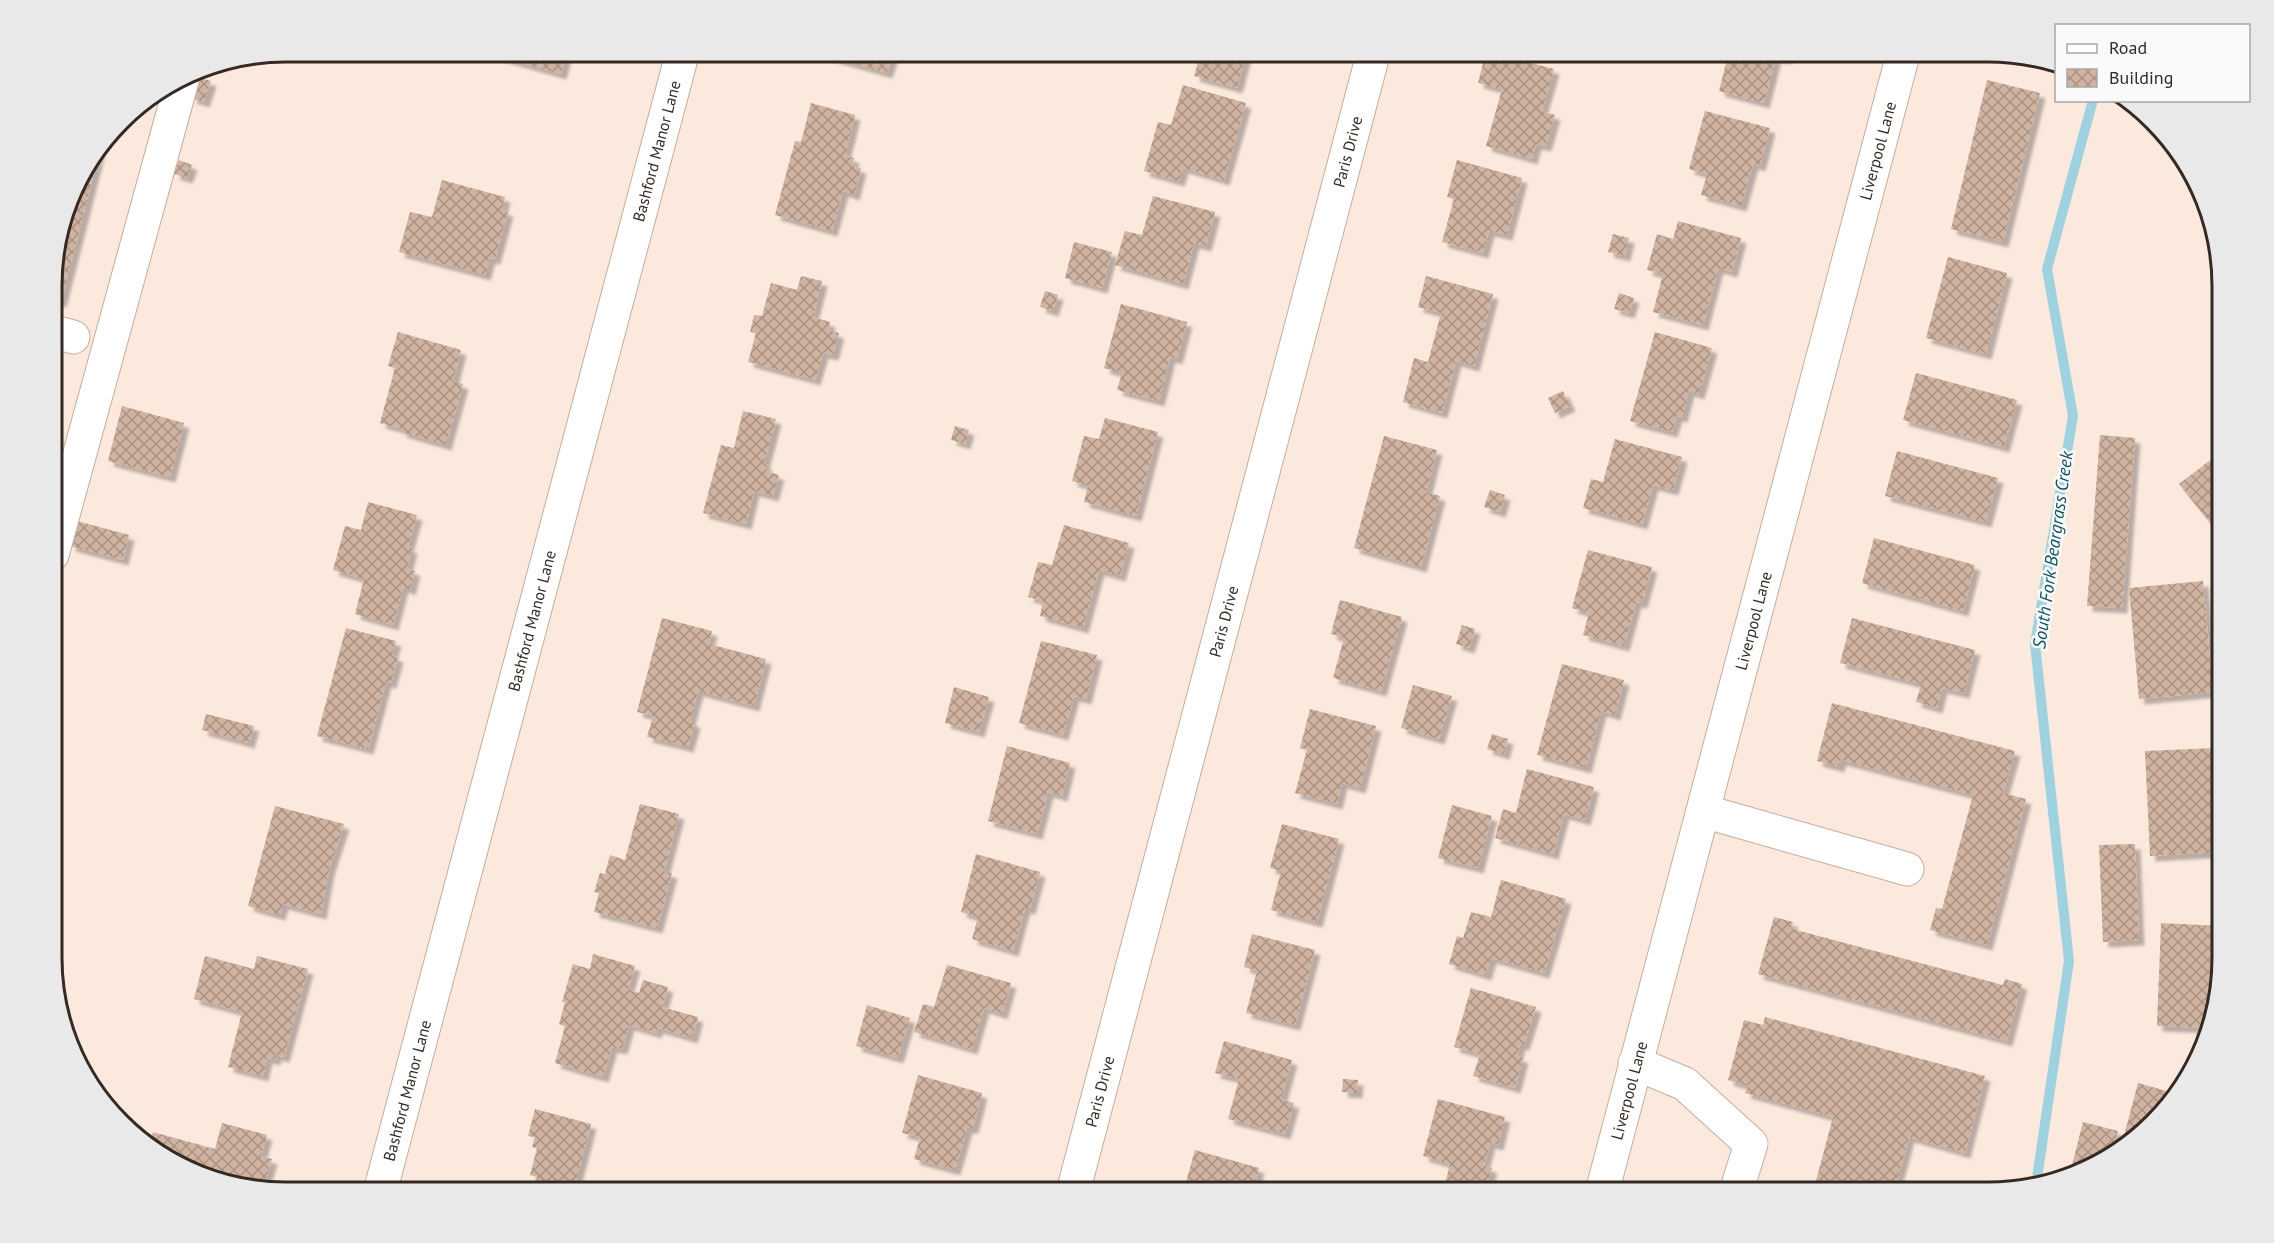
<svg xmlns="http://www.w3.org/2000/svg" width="2274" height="1243" font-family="'PT Sans',sans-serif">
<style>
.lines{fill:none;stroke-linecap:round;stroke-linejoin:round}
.stream{stroke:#9ed2e0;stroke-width:10}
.building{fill:url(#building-cross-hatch);filter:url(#shadow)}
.minor-casing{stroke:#c9ac9a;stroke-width:35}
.minor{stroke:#fff;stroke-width:33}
.labels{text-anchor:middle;stroke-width:5;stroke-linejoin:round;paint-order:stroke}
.street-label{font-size:16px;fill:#352a23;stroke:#fafafa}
.water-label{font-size:18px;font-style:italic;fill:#0a5362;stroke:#fafafa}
.rim{fill:none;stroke:#352a23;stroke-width:3}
</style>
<defs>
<pattern id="building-cross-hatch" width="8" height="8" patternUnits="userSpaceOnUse" patternTransform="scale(1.5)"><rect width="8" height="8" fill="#d0b3a1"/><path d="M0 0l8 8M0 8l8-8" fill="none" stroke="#aa9283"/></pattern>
<filter id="shadow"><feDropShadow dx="5.5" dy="5.5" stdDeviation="1.5" flood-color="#0004"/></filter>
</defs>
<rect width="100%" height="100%" fill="#fce9de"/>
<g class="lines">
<path class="stream" d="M2036 1185 2069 961 2035 644 2073 416 2047 269 2093 100"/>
</g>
<g class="building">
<path d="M479 51H567L561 74Z"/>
<path d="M820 51H894L887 73 820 54Z"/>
<path d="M1189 51H1247L1237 88 1194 76 1199 59 1188 55Z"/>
<path d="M1486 51 1554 69 1542 111 1555 115 1546 146 1536 144 1532 159 1486 146 1502 89 1478 83Z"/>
<path d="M1729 51H1788L1786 59 1776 57 1764 103 1719 91Z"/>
<path d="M197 77 211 81 204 102 191 98Z"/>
<path d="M1987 80 2040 93 2003 242 1951 229Z"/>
<path d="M1183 85 1246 103 1224 180 1183 168 1179 181 1144 171 1158 122 1171 125Z"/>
<path d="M811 103 855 115 845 155 854 158 852 166 861 168 854 195 843 191 832 231 775 215 795 141 801 142Z"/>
<path d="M1705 111 1770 128 1760 166 1753 164 1741 206 1701 195 1707 174 1689 169Z"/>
<path d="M100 149 61 302 52 299V270L75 182Z"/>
<path d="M179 160 192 165 187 178 174 174Z"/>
<path d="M1457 160 1522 178 1507 235 1489 231 1483 253 1442 242 1454 199 1447 197Z"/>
<path d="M442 180 505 197 502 210 508 211 495 259 490 258 485 275 399 252 410 212 432 217Z"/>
<path d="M1153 196 1215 212 1206 246 1194 243 1183 284 1115 265 1125 231 1142 235Z"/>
<path d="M1678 221 1741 238 1732 272 1718 268 1703 325 1653 312 1663 274 1647 270 1657 234 1673 239Z"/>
<path d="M1613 234 1629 238 1625 256 1608 252Z"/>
<path d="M1074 242 1112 252 1102 288 1065 278Z"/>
<path d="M1948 257 2007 273 1986 354 1926 338Z"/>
<path d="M801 276 822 281 813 317 830 322 828 330 839 333 833 355 823 353 815 380 748 362 756 333 750 332 754 315 762 316 771 283 797 290Z"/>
<path d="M1426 276 1493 294 1474 366 1456 361 1442 413 1403 402 1414 358 1428 362 1441 313 1418 307Z"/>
<path d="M1045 291 1058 295 1053 311 1040 307Z"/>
<path d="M1619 293 1634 298 1629 313 1614 309Z"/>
<path d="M1121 304 1187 322 1177 359 1170 357 1159 401 1117 390 1122 373 1104 368Z"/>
<path d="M398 332 461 350 453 381 463 384 446 445 401 432 402 429 380 423 395 368 388 366Z"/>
<path d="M1655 332 1712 348 1699 394 1689 391 1682 417 1677 416 1672 432 1630 421Z"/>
<path d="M1916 373 2017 400 2004 447 1903 420Z"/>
<path d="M1563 391 1570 406 1555 413 1548 398Z"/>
<path d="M122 406 184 423 170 477 108 461Z"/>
<path d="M743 411 776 419 764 464 767 465 766 471 779 475 773 496 754 491 746 524 703 513 721 445 734 448Z"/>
<path d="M1105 418 1158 432 1136 516 1084 502 1088 486 1072 481 1084 436 1099 439Z"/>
<path d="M955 426 969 430 965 444 951 440Z"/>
<path d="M2100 435 2135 438 2122 608 2087 606Z"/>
<path d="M1384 436 1437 450 1426 492 1440 496 1421 567 1354 548Z"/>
<path d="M1615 439 1682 457 1673 490 1653 485 1642 524 1583 508 1591 479 1603 482Z"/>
<path d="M1897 451 1998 478 1986 522 1885 496Z"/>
<path d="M2222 451V538L2179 484Z"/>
<path d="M1490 490 1505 495 1500 512 1484 507Z"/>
<path d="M368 502 417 515 408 547 412 548 407 568 415 571 410 590 403 587 393 625 355 614 364 579 333 570 345 526 361 530Z"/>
<path d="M77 521 129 535 123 560 70 546Z"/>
<path d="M1064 525 1129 543 1120 576 1099 570 1083 628 1040 616 1043 601 1028 597 1038 562 1052 565Z"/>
<path d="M1874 538 1975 565 1963 611 1862 583Z"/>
<path d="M1588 550 1652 567 1642 603 1636 602 1624 646 1583 635 1589 613 1572 608Z"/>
<path d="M2203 581 2213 692 2139 699 2129 588Z"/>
<path d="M1340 600 1402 617 1381 691 1333 678 1344 638 1331 634Z"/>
<path d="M662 618 712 631 709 644 766 659 754 706 698 691 690 720 695 723 688 747 647 737 653 716 637 712Z"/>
<path d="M1852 618 1975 650 1964 693 1942 688 1937 708 1916 702 1921 684 1840 663Z"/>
<path d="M1462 625 1475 629 1469 648 1456 644Z"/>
<path d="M346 628 396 641 392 655 398 657 391 683 386 682 368 749 317 736Z"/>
<path d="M1041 641 1097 655 1086 699 1074 696 1063 735 1019 723Z"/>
<path d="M1562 664 1624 680 1615 715 1601 711 1586 768 1537 755Z"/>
<path d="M1413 685 1452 696 1439 739 1401 728Z"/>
<path d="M954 687 989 697 979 732 945 723Z"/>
<path d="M1832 703 2015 751 2003 793 2026 799 1987 945 1930 930 1936 908 1942 909 1973 795 1841 760 1839 767 1817 761Z"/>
<path d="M1310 709 1376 726 1360 788 1342 783 1337 804 1295 793 1307 750 1300 748Z"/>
<path d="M206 714 254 726 249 743 202 730Z"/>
<path d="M1492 734 1508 739 1504 754 1487 749Z"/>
<path d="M1007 746 1070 763 1062 796 1048 792 1037 834 988 821Z"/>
<path d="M2215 748 2221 852 2150 856 2145 751Z"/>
<path d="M1527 769 1594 787 1585 820 1564 814 1553 854 1495 838 1503 809 1516 813Z"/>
<path d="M640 804 679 814 664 871 672 873 657 928 594 912 599 893 594 892 600 873 605 874 610 855 625 860Z"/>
<path d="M1452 805 1492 816 1478 868 1438 858Z"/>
<path d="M275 806 344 824 329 870 321 914 283 904 280 915 248 906Z"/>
<path d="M1282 824 1339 839 1317 922 1271 910 1281 871 1270 868Z"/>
<path d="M2135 844 2139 940 2103 942 2099 845Z"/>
<path d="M976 854 1040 872 1030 909 1025 908 1013 951 972 939 978 917 961 912Z"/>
<path d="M1501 880 1566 899 1544 973 1491 958 1486 975 1449 964 1457 936 1463 938 1471 912 1491 917Z"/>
<path d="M1774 917 1793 922 1791 928 1796 930 2003 985 2005 979 2022 984 2007 1041 1758 974Z"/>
<path d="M2161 923 2221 926 2219 975 2207 1028 2157 1026Z"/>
<path d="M1252 934 1315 950 1295 1025 1246 1013 1257 971 1244 967Z"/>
<path d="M593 954 635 966 628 989 639 993 643 980 668 987 662 1007 698 1017 692 1038 658 1028 656 1033 629 1025 622 1049 612 1047 603 1077 555 1063 565 1026 559 1024 565 1002H562L573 964 590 969Z"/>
<path d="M205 956 254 969 257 956 308 969 284 1057 276 1055 275 1060 267 1058 263 1076 228 1067 242 1012 194 999Z"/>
<path d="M947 965 1011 983 1002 1014 984 1008 972 1049 914 1032 923 1004 934 1007Z"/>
<path d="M1471 988 1536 1007 1524 1045 1520 1044 1517 1056 1523 1058 1515 1088 1473 1076 1480 1054 1454 1047Z"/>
<path d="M867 1005 910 1018 898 1058 856 1046Z"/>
<path d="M1765 1017 1985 1076 1965 1153 1909 1137 1894 1192H1813L1833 1117 1745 1093 1748 1086 1728 1080 1744 1020 1763 1025Z"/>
<path d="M1224 1041 1292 1060 1281 1099 1294 1103 1285 1134 1228 1119 1239 1079 1215 1073Z"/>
<path d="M918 1075 982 1093 973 1128H967L955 1170 914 1159 920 1137 902 1133Z"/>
<path d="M1343 1079 1358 1080 1357 1093 1342 1092Z"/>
<path d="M2138 1083 2177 1094 2165 1112 2120 1151Z"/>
<path d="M1438 1099 1505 1117 1498 1145 1490 1143 1484 1165 1492 1168 1485 1192H1462L1444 1187 1450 1164 1423 1156Z"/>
<path d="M535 1109 591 1124 575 1185 571 1184 569 1192H534L537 1177 530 1175 537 1148 532 1147 535 1137 528 1136Z"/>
<path d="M2083 1122 2118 1131 2111 1156 2069 1177Z"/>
<path d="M222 1123 267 1135 261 1156 272 1159 264 1186 181 1168 149 1146 153 1132 215 1149Z"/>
<path d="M1195 1150 1259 1168 1253 1192H1206L1207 1187 1186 1182Z"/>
</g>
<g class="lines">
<defs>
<g id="minor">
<path d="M52 331 73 337"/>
<path d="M52 555 183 77"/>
<path d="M1703 811 1907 869"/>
<path d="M1635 1063 1685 1084 1751 1144 1736 1192"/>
<path id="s1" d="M380 1192 683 51"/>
<path id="s2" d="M1073 1192 1374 51"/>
<path id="s3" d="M1602 1192 1904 51"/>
</g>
</defs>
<use href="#minor" class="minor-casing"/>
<use href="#minor" class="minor"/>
</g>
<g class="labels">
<g class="street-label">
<text dy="6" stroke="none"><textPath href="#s2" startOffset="1076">Paris Drive</textPath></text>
<text dy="6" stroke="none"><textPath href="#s1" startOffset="1077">Bashford Manor Lane</textPath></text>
<text dy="6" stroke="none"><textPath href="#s3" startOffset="1077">Liverpool Lane</textPath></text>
<text dy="6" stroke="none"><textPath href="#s1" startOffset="591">Bashford Manor Lane</textPath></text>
<text dy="6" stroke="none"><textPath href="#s2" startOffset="590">Paris Drive</textPath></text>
<text dy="6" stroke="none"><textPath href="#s3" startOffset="591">Liverpool Lane</textPath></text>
<text dy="6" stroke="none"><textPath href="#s1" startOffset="105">Bashford Manor Lane</textPath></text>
<text dy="6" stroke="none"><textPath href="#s2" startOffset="104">Paris Drive</textPath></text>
<text dy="6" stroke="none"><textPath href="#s3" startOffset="105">Liverpool Lane</textPath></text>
</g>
<g class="water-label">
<text transform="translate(2053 550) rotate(-82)" y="6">South Fork Beargrass Creek</text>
</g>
</g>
<path d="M0 0H2274V1243H0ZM286 62H1988A224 224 0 0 1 2212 286V958A224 224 0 0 1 1988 1182H286A224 224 0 0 1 62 958V286A224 224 0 0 1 286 62Z" fill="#eae9e9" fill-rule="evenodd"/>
<path class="rim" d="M286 62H1988A224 224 0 0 1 2212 286V958A224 224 0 0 1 1988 1182H286A224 224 0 0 1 62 958V286A224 224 0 0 1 286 62Z"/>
<rect x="2055" y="24" width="195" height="78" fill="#fafafa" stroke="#aba7a4" stroke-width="1.5"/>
<rect x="2067" y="44" width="30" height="9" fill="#ffffff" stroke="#aba7a4" stroke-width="1.5"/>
<text x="2109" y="54" font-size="18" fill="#352a23">Road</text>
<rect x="2067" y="69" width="30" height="18" fill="url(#building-cross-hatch)" stroke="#aba7a4" stroke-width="1.5"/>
<text x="2109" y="84" font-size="18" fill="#352a23">Building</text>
</svg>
